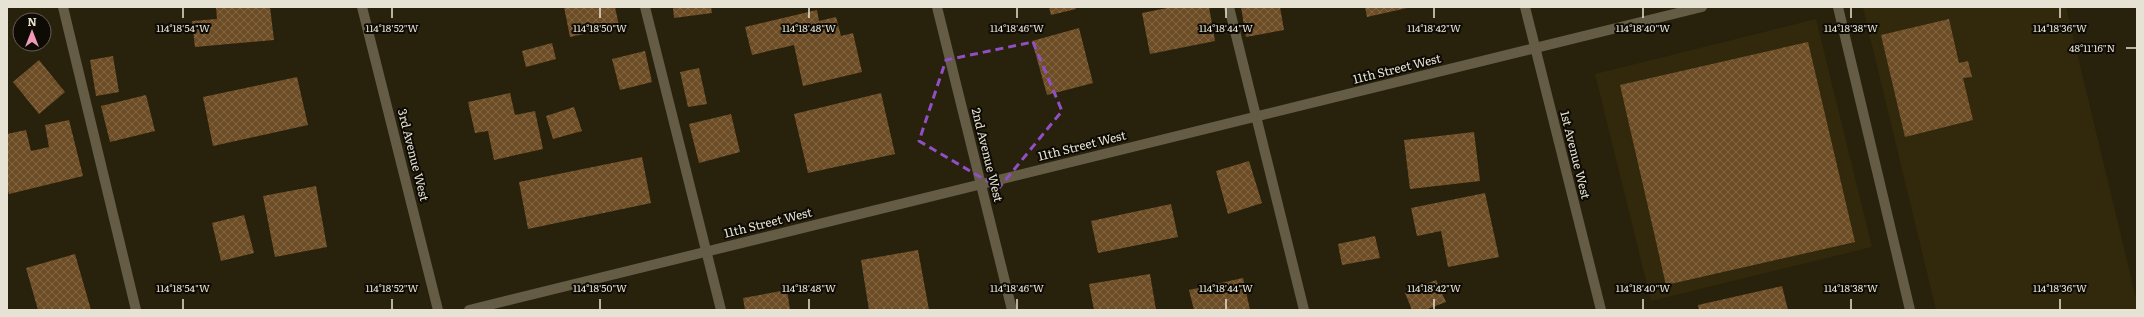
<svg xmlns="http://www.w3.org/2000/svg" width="2144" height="317" font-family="Literata,serif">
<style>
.built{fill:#32280b}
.building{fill:url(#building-cross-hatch)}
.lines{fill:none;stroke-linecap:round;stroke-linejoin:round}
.service{stroke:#645c45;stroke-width:10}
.minor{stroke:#645c45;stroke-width:10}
.tertiary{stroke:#645c45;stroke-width:10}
.marked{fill:none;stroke:#9050c3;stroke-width:3;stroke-dasharray:8 5;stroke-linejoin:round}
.ticks{fill:none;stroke:#e6e2d4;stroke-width:1.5}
.labels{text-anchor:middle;stroke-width:4;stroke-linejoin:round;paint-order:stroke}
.street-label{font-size:12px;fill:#e6e2d4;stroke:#0e0b04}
.ticks-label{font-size:10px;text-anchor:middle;fill:#e6e2d4;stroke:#0e0b04;stroke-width:4;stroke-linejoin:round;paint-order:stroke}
</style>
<defs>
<pattern id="building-cross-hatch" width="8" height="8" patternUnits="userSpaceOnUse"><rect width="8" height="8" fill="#6d4d25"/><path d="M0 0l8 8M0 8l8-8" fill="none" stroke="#826644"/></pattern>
</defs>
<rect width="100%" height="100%" fill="#28210c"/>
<g class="built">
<path d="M1868 7H2066L2137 302V310H1936L1863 8Z"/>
<path d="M1816 19 1872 247 1651 301 1595 74Z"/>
</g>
<g class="building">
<path d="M216 7H270L274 40 195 47 192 21 217 19Z"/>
<path d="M564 7H615L619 26 570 37Z"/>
<path d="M673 7H711L712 13 674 18Z"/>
<path d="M1049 7H1076V9L1051 15Z"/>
<path d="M1172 7H1209L1215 41 1150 54 1142 13Z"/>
<path d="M1241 7H1280L1284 30 1246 37Z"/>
<path d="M1365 7H1407V8L1367 17Z"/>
<path d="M817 10 819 21 836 17 841 36 853 33 862 72 803 86 794 45 752 55 745 27Z"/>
<path d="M1949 19 1959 63 1968 61 1972 77 1963 78 1973 120 1905 137 1881 35Z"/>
<path d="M1079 28 1093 83 1047 95 1032 41Z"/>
<path d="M1808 42 1855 242 1666 285 1620 85Z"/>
<path d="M552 43 556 59 526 67 522 51Z"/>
<path d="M645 51 652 82 620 90 612 59Z"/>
<path d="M113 56 119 92 96 96 90 60Z"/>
<path d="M39 60 65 92 39 114 13 82Z"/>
<path d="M699 68 707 104 688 107 680 72Z"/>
<path d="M297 77 308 125 213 146 203 97Z"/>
<path d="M510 93 515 115 535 111 543 149 494 160 488 131 475 133 468 102Z"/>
<path d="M881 93 895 154 808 173 794 114Z"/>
<path d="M146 95 155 131 110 142 101 106Z"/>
<path d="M574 107 582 131 553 139 546 116Z"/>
<path d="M731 114 740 152 699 163 689 124Z"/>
<path d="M69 120 83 176 9 194 7 186V134L26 130 31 151 49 147 45 125Z"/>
<path d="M1474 132 1480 181 1410 189 1404 140Z"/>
<path d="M642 157 651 203 528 229 519 182Z"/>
<path d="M1249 161 1262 203 1228 214 1216 171Z"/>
<path d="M316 186 327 247 275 257 263 196Z"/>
<path d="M1485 193 1499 257 1448 267 1441 231 1417 236 1411 208Z"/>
<path d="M1171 204 1178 237 1098 253 1091 221Z"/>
<path d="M244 215 254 253 221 261 212 223Z"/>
<path d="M1375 236 1380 258 1342 265 1338 244Z"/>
<path d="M918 250 929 310H869L861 260Z"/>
<path d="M75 254 91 310H38L26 268Z"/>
<path d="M1150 274 1156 310H1094L1089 284Z"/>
<path d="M1243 278 1250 310H1194L1189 290Z"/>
<path d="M1436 280 1446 302 1425 310H1412L1405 293Z"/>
<path d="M1782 286 1788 310H1699L1698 305Z"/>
<path d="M787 290 790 310H745L743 298Z"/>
</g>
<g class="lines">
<g class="service">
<path d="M63 7 136 310"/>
<path d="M645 7 721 310"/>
<path d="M1229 7 1304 310"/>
<path d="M1838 7 1910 310"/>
</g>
<g class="minor">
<path d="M362 7 438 310"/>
<path d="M937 7 1012 310"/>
</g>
<g class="tertiary">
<path d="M1525 7 1601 310"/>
<path d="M469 310 1702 7"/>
</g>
</g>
<path class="marked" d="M1033 42 1062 111 999 188 919 141 946 60Z"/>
<path class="ticks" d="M183 8V18M392 8V18M600 8V18M809 8V18M1017 8V18M1226 8V18M1434 8V18M1643 8V18M1851 8V18M2060 8V18M2126 48H2136M183 299V309M392 299V309M600 299V309M809 299V309M1017 299V309M1226 299V309M1434 299V309M1643 299V309M1851 299V309M2060 299V309"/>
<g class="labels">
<g class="street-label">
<text transform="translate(1397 69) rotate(-14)" y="4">11th Street West</text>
<text transform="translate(1082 146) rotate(-14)" y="4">11th Street West</text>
<text transform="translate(413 155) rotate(76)" y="4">3rd Avenue West</text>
<text transform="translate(987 155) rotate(76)" y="4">2nd Avenue West</text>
<text transform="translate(1575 155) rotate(76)" y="4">1st Avenue West</text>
<text transform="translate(768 223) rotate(-14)" y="4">11th Street West</text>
</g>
</g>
<g class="ticks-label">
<text x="183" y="32">114°18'54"W</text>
<text x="392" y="32">114°18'52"W</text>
<text x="600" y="32">114°18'50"W</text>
<text x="809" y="32">114°18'48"W</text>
<text x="1017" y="32">114°18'46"W</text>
<text x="1226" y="32">114°18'44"W</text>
<text x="1434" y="32">114°18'42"W</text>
<text x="1643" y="32">114°18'40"W</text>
<text x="1851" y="32">114°18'38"W</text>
<text x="2060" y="32">114°18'36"W</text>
<text x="2092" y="52">48°11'16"N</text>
<text x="183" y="292">114°18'54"W</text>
<text x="392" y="292">114°18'52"W</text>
<text x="600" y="292">114°18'50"W</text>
<text x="809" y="292">114°18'48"W</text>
<text x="1017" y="292">114°18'46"W</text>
<text x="1226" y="292">114°18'44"W</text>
<text x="1434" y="292">114°18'42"W</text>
<text x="1643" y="292">114°18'40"W</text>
<text x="1851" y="292">114°18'38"W</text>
<text x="2060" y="292">114°18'36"W</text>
</g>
<rect width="2144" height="317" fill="none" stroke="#e6e2d4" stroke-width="16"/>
<g transform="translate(32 32)"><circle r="19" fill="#0e0b04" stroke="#646157"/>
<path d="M0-3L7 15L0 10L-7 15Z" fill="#f09ab5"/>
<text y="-6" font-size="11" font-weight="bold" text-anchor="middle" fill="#e6e2d4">N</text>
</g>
</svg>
